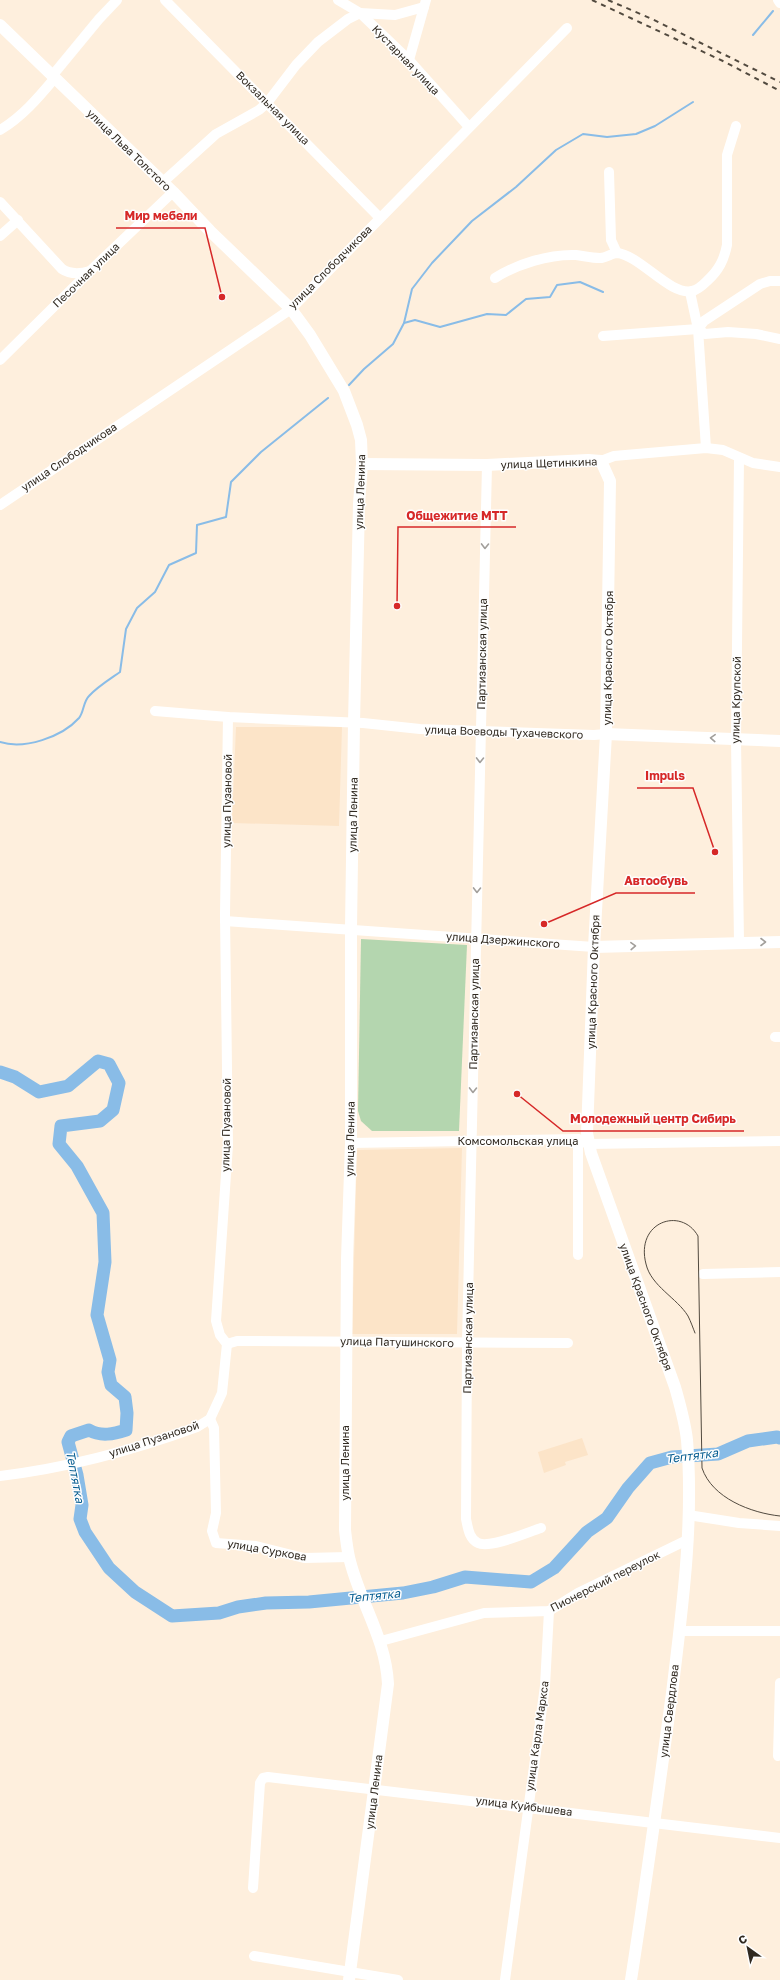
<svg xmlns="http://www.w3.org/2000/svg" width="780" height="1980" font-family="'Golos Text',sans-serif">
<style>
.built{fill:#fce4c8}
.green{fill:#b4d6af}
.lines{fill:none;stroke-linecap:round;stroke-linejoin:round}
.stream{stroke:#89bce7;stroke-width:2}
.river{stroke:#89bce7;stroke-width:13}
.minor{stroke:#fff;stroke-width:10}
.major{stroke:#fff;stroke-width:12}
.tram{stroke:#524a3f;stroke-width:1}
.rail{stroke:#524a3f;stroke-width:2;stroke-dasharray:5 5;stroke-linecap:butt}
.oneway{stroke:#a29f9b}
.labels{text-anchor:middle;stroke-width:3;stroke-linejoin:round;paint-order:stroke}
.street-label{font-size:11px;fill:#302920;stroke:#fefefe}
.water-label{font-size:12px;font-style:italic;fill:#055c90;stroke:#fefefe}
.leader{fill:none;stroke:#d62828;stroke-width:1.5}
.callout-dot{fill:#d62828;stroke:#fefefe;stroke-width:1.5}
.callout-label{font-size:12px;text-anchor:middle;font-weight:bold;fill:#d62828;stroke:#fefefe;stroke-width:3;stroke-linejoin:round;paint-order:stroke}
</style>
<rect width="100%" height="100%" fill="#feefdd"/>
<g class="built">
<path d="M236 727H342L339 826 232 823Z"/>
<path d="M462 1148 457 1334H352L357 1150Z"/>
<path d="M582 1438 588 1455 565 1462 566 1465 544 1473 538 1452Z"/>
</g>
<path class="green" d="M361 939 467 945 459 1131H372L361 1121 358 1111Z"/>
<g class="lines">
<g class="stream">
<path d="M753 35 773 11"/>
<path d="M404 323 415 320 440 327 487 314 506 315 526 299 550 297 557 285 580 282 603 292"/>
<path d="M349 385 364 369 393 344 404 323 412 289 432 263 472 221 516 187 556 150 583 134 607 137 636 134 655 126 693 102"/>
<path d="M0 742C24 750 62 737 79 718 84 712 83 702 89 696 97 687 110 679 120 672L126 629 137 608 155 592 169 565 196 553 197 525 226 517 231 482 261 452 328 398"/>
</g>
<path class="river" d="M0 1072 15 1077 39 1092 68 1086 98 1061 109 1064 119 1083 113 1110 100 1121 61 1126 59 1144 77 1166 103 1213 105 1262 97 1315 110 1360 108 1372 111 1385 125 1397 127 1413 126 1430C114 1434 101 1437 89 1430L71 1436 68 1442 77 1475 82 1505 80 1519 85 1532 109 1568 135 1592 172 1616 219 1613 238 1607 266 1603 309 1602 403 1593 433 1587 465 1577 531 1582 554 1568 587 1532 607 1518 628 1488 650 1463 672 1457 718 1454 748 1441 777 1437 780 1438"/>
<g class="minor">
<path d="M165 0 379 217"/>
<path d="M338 0 360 13 409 60 469 127"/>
<path d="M778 0 780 3"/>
<path d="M409 60 426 0"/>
<path d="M52 76 99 19 117 0"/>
<path d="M0 130C22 117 38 98 54 79"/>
<path d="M609 172 611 240 617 253"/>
<path d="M163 182 216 134 259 110 267 103 296 65 318 42 348 19 360 13 395 15 424 7"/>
<path d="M0 202 62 269C71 275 80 274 90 271"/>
<path d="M0 236 18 220"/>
<path d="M495 278C517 264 549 254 576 255 584 256 592 258 600 258 606 258 612 253 617 253 640 255 670 296 692 291 698 290 703 285 707 281 719 270 724 260 727 245V155L736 126"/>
<path d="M690 292 698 329 706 448"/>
<path d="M698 329 704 321 760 284 770 281H780"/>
<path d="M603 336 698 329 705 334 728 332 756 334 780 339"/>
<path d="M0 360 90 271 173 192"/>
<path d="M601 461 614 456 706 448 723 450 753 463 780 467"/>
<path d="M487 465 467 1343 466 1519C468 1528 469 1539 478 1543 490 1549 528 1532 541 1528"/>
<path d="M0 505 291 309 567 28"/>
<path d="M155 711 228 717 363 723 420 729 594 735 606 734"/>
<path d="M225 921 594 947"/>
<path d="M739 942 736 740 739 458"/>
<path d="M775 1037H780"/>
<path d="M351 1143 578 1139 588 1144 780 1141"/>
<path d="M578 1255V1139"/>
<path d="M703 1274 780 1272"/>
<path d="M227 1344 237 1341 568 1343"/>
<path d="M210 1419 214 1428 216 1513 212 1531 216 1543 256 1546 304 1558 349 1557"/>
<path d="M0 1476C67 1468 134 1450 197 1427L210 1419 222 1393 227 1344 220 1335 216 1321 228 1145 225 915 228 717"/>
<path d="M688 1515 739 1523 780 1526"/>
<path d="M680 1631H780"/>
<path d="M381 1641 484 1613 549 1611 578 1593 687 1540"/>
<path d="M778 1756 780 1683"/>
<path d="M253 1888 260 1783 263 1778 268 1777 780 1838"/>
<path d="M254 1956 398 1980"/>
<path d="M505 1980 545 1686 549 1611"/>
</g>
<g class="major">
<path d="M0 25 173 192 210 231 291 309 310 335 344 391 357 425 361 440 362 464 359 504 354 723 351 928V1143L347 1259 345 1530C346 1539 347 1548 349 1557 359 1601 386 1638 388 1684L349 1980"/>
<path d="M362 464 487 465 588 460 601 461 610 481 606 734 594 947 587 1133 591 1153 675 1387C680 1405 685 1422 687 1440 694 1524 682 1610 672 1693 659 1789 646 1884 631 1980"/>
<path d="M606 734 780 741"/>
<path d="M594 947 780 942"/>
</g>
<path class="tram" d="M695 1333C693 1328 691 1322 688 1316 677 1298 651 1286 646 1264 635 1222 681 1206 698 1236L702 1468C712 1498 751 1513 780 1516"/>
<g class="rail">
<path d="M592 0 725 62 780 91"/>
<path d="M608 0 652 19 780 82"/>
</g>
</g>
<defs><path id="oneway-chevron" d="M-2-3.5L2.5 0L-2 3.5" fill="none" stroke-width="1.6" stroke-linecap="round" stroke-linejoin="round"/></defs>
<g class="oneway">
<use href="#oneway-chevron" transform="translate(485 546) rotate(91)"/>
<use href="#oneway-chevron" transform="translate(713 738) rotate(-177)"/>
<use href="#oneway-chevron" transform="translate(480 760) rotate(91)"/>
<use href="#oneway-chevron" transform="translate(477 890) rotate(91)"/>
<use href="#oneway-chevron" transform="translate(763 942)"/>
<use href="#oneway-chevron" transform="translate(633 946) rotate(-2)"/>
<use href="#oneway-chevron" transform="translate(473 1090) rotate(91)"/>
</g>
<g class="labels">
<g class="street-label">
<text transform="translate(406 60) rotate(46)" y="4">Кустарная улица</text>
<text transform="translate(273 108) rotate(45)" y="4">Вокзальная улица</text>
<text transform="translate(129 150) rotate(44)" y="4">улица Льва Толстого</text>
<text transform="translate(330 267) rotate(-45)" y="4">улица Слободчикова</text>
<text transform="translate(86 275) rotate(-44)" y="4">Песочная улица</text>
<text transform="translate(69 457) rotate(-34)" y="4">улица Слободчикова</text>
<text transform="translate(549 463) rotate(-2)" y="4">улица Щетинкина</text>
<text transform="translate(360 492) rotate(-88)" y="4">улица Ленина</text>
<text transform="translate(482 654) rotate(-89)" y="4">Партизанская улица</text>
<text transform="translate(608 658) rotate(-89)" y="4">улица Красного Октября</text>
<text transform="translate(736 700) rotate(-89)" y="4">улица Крупской</text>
<text transform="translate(504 732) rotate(2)" y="4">улица Воеводы Тухачевского</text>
<text transform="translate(227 801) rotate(-89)" y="4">улица Пузановой</text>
<text transform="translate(353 815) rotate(-89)" y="4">улица Ленина</text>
<text transform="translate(503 940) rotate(4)" y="4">улица Дзержинского</text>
<text transform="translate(593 982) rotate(-88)" y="4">улица Красного Октября</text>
<text transform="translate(474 1014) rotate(-89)" y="4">Партизанская улица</text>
<text transform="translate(226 1125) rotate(-89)" y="4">улица Пузановой</text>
<text transform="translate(350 1139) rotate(-89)" y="4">улица Ленина</text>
<text x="518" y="1145">Комсомольская улица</text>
<text transform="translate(646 1307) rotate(70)" y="4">улица Красного Октября</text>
<text transform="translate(468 1338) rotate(-89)" y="4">Партизанская улица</text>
<text transform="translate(397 1342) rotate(1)" y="4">улица Патушинского</text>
<text transform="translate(154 1439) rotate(-18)" y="4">улица Пузановой</text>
<text transform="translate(345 1463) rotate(-90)" y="4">улица Ленина</text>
<text transform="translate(267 1550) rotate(10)" y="4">улица Суркова</text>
<text transform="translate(605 1581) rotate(-27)" y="4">Пионерский переулок</text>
<text transform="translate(669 1711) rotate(-83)" y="4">улица Свердлова</text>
<text transform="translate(537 1736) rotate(-82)" y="4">улица Карла Маркса</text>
<text transform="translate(374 1792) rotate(-83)" y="4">улица Ленина</text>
<text transform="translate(524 1806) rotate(7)" y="4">улица Куйбышева</text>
</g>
<g class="water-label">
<text transform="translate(692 1456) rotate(-7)" y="4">Тептятка</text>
<text transform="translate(75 1477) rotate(79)" y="4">Тептятка</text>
<text transform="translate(374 1596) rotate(-6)" y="4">Тептятка</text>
</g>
</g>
<path class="leader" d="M222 297L205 228H116M397 606L398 527H516M715 852L693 788H637M544 924L616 893H695M517 1094L563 1131H744"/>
<g class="callout-dot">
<circle cx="222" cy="297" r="4"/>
<circle cx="397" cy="606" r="4"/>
<circle cx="715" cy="852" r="4"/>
<circle cx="544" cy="924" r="4"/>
<circle cx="517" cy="1094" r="4"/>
</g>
<g class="callout-label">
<text x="161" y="220">Мир мебели</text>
<text x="457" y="520">Общежитие МТТ</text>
<text x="665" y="780">Impuls</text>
<text x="656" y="885">Автообувь</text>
<text x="653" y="1123">Молодежный центр Сибирь</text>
</g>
<g transform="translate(748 1948) rotate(327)" stroke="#fefefe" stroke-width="3" paint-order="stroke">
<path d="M0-3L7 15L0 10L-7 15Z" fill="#302920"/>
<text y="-6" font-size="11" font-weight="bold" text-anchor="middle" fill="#302920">С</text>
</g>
</svg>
